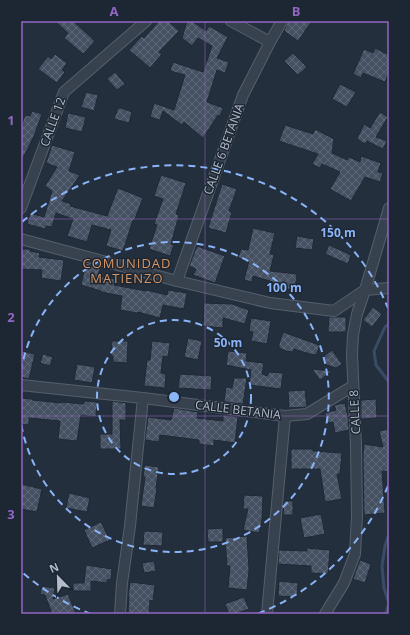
<svg xmlns="http://www.w3.org/2000/svg" width="410" height="635" font-family="'Open Sans',sans-serif">
<style>
.lines{fill:none;stroke-linecap:round;stroke-linejoin:round}
.stream{stroke:#394c67;stroke-width:3}
.building{fill:url(#building-cross-hatch);stroke:#1f2835}
.street-casing{stroke:#565f6c;stroke-width:12}
.street{stroke:#38414e;stroke-width:10}
.grid{fill:none;stroke:#9266c3;stroke-width:1;stroke-opacity:0.55}
.ring{fill:none;stroke:#8ab4f8;stroke-width:2;stroke-dasharray:7 5}
.labels{text-anchor:middle;stroke-width:3;stroke-linejoin:round;paint-order:stroke}
.street-label{font-size:12px;fill:#b4bcc9;stroke:#1d2633}
.neighbourhood-label{font-size:13px;letter-spacing:1px;fill:#d59563;stroke:#1d2633}
.centre{fill:#8ab4f8;stroke:#1d2633;stroke-width:2}
.ring-label{font-size:12px;text-anchor:middle;font-weight:bold;fill:#8ab4f8;stroke:#1d2633;stroke-width:3;stroke-linejoin:round;paint-order:stroke}
.neatline{fill:none;stroke:#9266c3;stroke-width:1.5}
.grid-label{font-size:13px;text-anchor:middle;font-weight:bold;fill:#9266c3}
</style>
<defs>
<pattern id="building-cross-hatch" width="8" height="8" patternUnits="userSpaceOnUse"><rect width="8" height="8" fill="#455162"/><path d="M0 0l8 8M0 8l8-8" fill="none" stroke="#5d6877"/></pattern>
</defs>
<rect width="100%" height="100%" fill="#242f3e"/>
<g class="lines">
<g class="stream">
<path d="M389 324 385 327 374 351 376 365 389 382"/>
<path d="M386 614 389 603 384 588 382 566 385 546 389 534"/>
</g>
</g>
<g class="building">
<path d="M55 21H73L95 41 83 54 64 38 68 33Z"/>
<path d="M159 21H168L179 31 159 52 162 54 150 68 129 50 142 36 144 38Z"/>
<path d="M187 21H192L206 31 209 26 228 37 217 58 229 62 225 73 217 70 207 102 223 108 220 116 218 115 203 138 184 122 182 125 163 111 160 120 150 117 154 103 174 110 185 75 170 71 173 62 203 72 212 46 198 38 192 46 182 38Z"/>
<path d="M288 21H312L298 41 284 31Z"/>
<path d="M375 48 389 55V72L385 82 363 73 361 78 353 74 364 49 373 53Z"/>
<path d="M293 53 307 67 298 75 284 61Z"/>
<path d="M55 54 67 63 62 70 65 72 57 83 38 69 48 56 51 59Z"/>
<path d="M115 72 125 84 117 90 107 79Z"/>
<path d="M340 84 356 92 347 107 332 99Z"/>
<path d="M86 92 98 95 94 111 81 107Z"/>
<path d="M118 108H121L132 112 129 123 114 119Z"/>
<path d="M32 111 42 114 34 136 21 162V127L25 115 30 116Z"/>
<path d="M380 112 388 117 376 137 387 141 383 149 367 141 365 144 357 139 364 124 370 128Z"/>
<path d="M68 113 86 117 82 132 65 128Z"/>
<path d="M285 125 313 134 315 129 334 139 332 153 347 160 349 157 360 162 361 156 381 163 378 172 383 173 380 182 365 177 351 201 330 189 340 172 322 164 320 168 312 164 318 154 279 141Z"/>
<path d="M52 145 75 152 69 171 80 175 62 201 71 204 70 206 107 216 118 188 143 198 134 221 133 220 123 251 106 246 111 230 92 225 87 242 67 236 73 219 56 213 52 227 46 226 45 229 27 224 30 213 44 217 52 191 45 186 57 167 46 163Z"/>
<path d="M161 175 186 183 176 214 179 215 171 244 174 245 170 256 149 249 157 225 154 224 163 199 154 196Z"/>
<path d="M222 184 237 189 229 211 232 212 226 233 208 228Z"/>
<path d="M253 228 275 233 270 254 274 255 270 271 297 274 295 290 272 287 273 282 253 276 252 282 244 280 249 261 238 258 241 249 248 250Z"/>
<path d="M297 236 314 239 312 250 295 248Z"/>
<path d="M329 245 351 255 348 264 325 254Z"/>
<path d="M197 246 225 256 215 283 193 275 196 269 189 266Z"/>
<path d="M21 249H30V251L40 253 39 257 64 260 61 281 41 278 42 270 21 269Z"/>
<path d="M86 263 101 267 98 276 115 279 114 285 146 291V290L167 295 168 290 187 293 184 309 163 305 160 318 138 312 137 313 120 310 122 296 101 292V291L81 285Z"/>
<path d="M204 303 232 304 249 310 245 324 223 318V328L203 326Z"/>
<path d="M373 307 382 314 372 327 363 320Z"/>
<path d="M329 317H346V332H328Z"/>
<path d="M251 318 271 321 267 344 251 341 253 332 249 331Z"/>
<path d="M283 332 319 345V348L316 355 310 354 294 349 293 352 286 351 279 348V344Z"/>
<path d="M188 338 202 341 198 360 184 357Z"/>
<path d="M112 341H128L127 363 113 362V356H111Z"/>
<path d="M152 341 170 343 168 357 163 356 161 373 166 374 165 388 144 386 147 360H150Z"/>
<path d="M332 350 342 364 336 368 324 364 325 355Z"/>
<path d="M21 351 35 354 29 379 21 377Z"/>
<path d="M228 351 247 353 246 361 264 363 262 374 267 376 269 372 283 373 281 389 249 385 251 370 226 365Z"/>
<path d="M43 354 53 357 50 366 40 363Z"/>
<path d="M77 364 95 367 92 383 74 380Z"/>
<path d="M312 369 332 371 320 380Z"/>
<path d="M180 374 212 376 211 390 178 388Z"/>
<path d="M234 378H247L243 404 225 402V401H224L226 387 232 388Z"/>
<path d="M305 390 307 407 289 408 288 391Z"/>
<path d="M21 398 32 399V400L61 403 62 402 84 404V401L97 402 96 417 81 415 77 441 58 439 60 421 29 418V425L21 424Z"/>
<path d="M376 399 377 418 361 419V400Z"/>
<path d="M112 401 126 403V420H120L121 449H100V434H112Z"/>
<path d="M345 403 348 417 349 430 335 433 333 422 327 423 325 413 336 410 334 405Z"/>
<path d="M174 408 198 412 197 418 223 421V415L238 417 235 443 214 440V446L199 444V440L160 435 159 442 145 440 148 417 171 420Z"/>
<path d="M389 429V464L388 472 382 471 385 513 364 515 363 455 364 444 383 447 379 431Z"/>
<path d="M291 449H313V451L342 453 340 474H337L342 499 325 502 320 469H291Z"/>
<path d="M145 465 159 467 156 488H157L154 508 141 506 145 477H143Z"/>
<path d="M21 484 42 489 37 512 21 509Z"/>
<path d="M69 493 90 498 87 512 66 508Z"/>
<path d="M244 495 263 496 262 520 259 533 243 530 248 509H243Z"/>
<path d="M284 501H293V515H283Z"/>
<path d="M321 514 325 534 304 538 300 518Z"/>
<path d="M101 522 110 540 92 548 84 530Z"/>
<path d="M223 528V542H208L207 529Z"/>
<path d="M144 531 163 532 162 546 143 545Z"/>
<path d="M247 536 249 570 247 590 228 588 230 566H227L225 538Z"/>
<path d="M306 548 330 550 328 574 311 573V566L278 564 279 550 307 551Z"/>
<path d="M360 560 371 564 365 583 353 579Z"/>
<path d="M154 561 156 571 144 573 142 563Z"/>
<path d="M86 565 112 569 111 579 107 580V583L91 581V591H73V583H84Z"/>
<path d="M279 581 298 583 297 597 278 596Z"/>
<path d="M130 582 155 585 153 601 150 600 149 614H128L129 597H128Z"/>
<path d="M42 586 55 588 53 599 68 594 76 614H52L45 595 40 594Z"/>
<path d="M244 597 249 609 235 614H229L225 604Z"/>
</g>
<g class="lines">
<defs>
<g id="street">
<path d="M231 21 270 42"/>
<path d="M21 208 64 92 146 21"/>
<path d="M21 239 177 281 270 303 334 311 365 290 389 288"/>
<path d="M177 281 243 95 270 42 282 21"/>
<path d="M21 385 143 398 285 416 307 414 353 386"/>
<path d="M120 614 122 583 130 526 143 398"/>
<path d="M267 614 285 416"/>
<path d="M325 614 344 583 355 554 357 516 356 445 352 354 353 335 357 314 365 290 389 208"/>
</g>
</defs>
<use href="#street" class="street-casing"/>
<use href="#street" class="street"/>
</g>
<path class="grid" d="M205 21V614M21 219H389M21 416H389"/>
<g class="ring">
<circle cx="174" cy="397" r="77"/>
<path d="M21 371A155 155 0 1 1 21 423"/>
<path d="M388 486A232 232 0 0 1 257 614M91 614A232 232 0 0 1 22 572M22 222A232 232 0 0 1 388 308"/>
</g>
<g class="labels">
<g class="street-label">
<text transform="translate(53 122) rotate(-70)" y="4">CALLE 12</text>
<text transform="translate(224 149) rotate(-70)" y="4">CALLE 6 BETANIA</text>
<text transform="translate(238 410) rotate(7)" y="4">CALLE BETANIA</text>
<text transform="translate(355 412) rotate(-93)" y="4">CALLE 8</text>
</g>
<g class="neighbourhood-label">
<text x="127" y="268">COMUNIDAD<tspan x="127" dy="15">MATIENZO</tspan></text>
</g>
</g>
<circle cx="174" cy="397" r="6" class="centre"/>
<g class="ring-label">
<text x="338" y="237">150 m</text>
<text x="284" y="292">100 m</text>
<text x="228" y="347">50 m</text>
</g>
<rect width="410" height="635" fill="none" stroke="#1d2633" stroke-width="44"/>
<g transform="translate(58 577) rotate(337)" stroke="#1d2633" stroke-width="3" paint-order="stroke">
<path d="M0-3L7 15L0 10L-7 15Z" fill="#b4bcc9"/>
<text y="-6" font-size="11" font-weight="bold" text-anchor="middle" fill="#b4bcc9">N</text>
</g>
<rect x="22" y="22" width="366" height="591" class="neatline"/>
<g class="grid-label">
<text x="114" y="16">A</text>
<text x="296" y="16">B</text>
<text x="11" y="125">1</text>
<text x="11" y="322">2</text>
<text x="11" y="519">3</text>
</g>
</svg>
